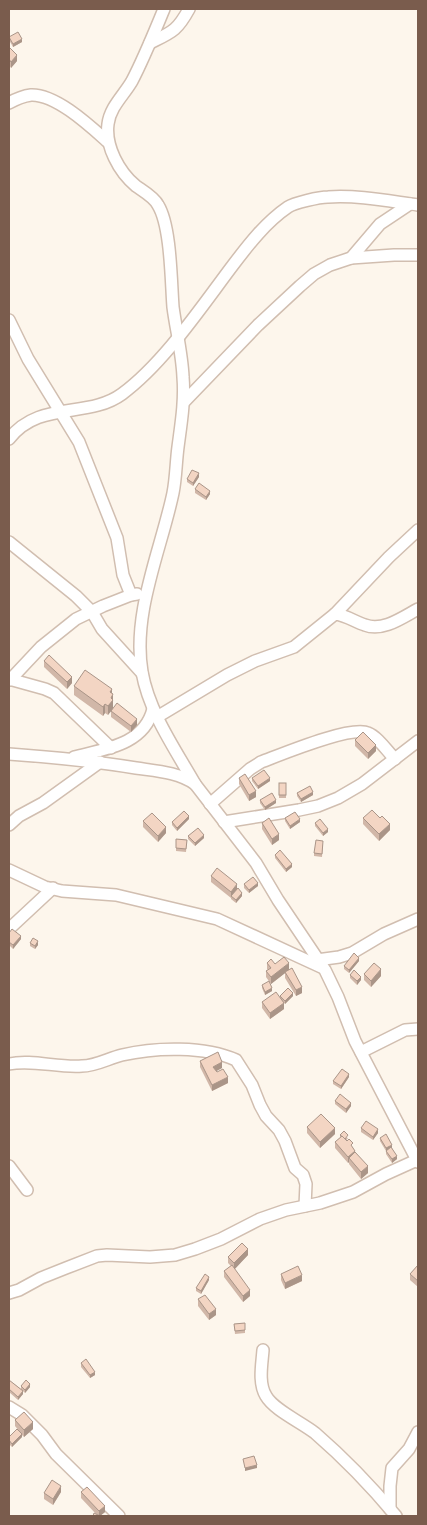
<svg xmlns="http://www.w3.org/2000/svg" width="427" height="1525" font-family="'PT Sans',sans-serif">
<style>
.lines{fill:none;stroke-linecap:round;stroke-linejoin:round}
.street-casing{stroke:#d1beb0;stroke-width:14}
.street{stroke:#fff;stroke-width:11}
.wall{fill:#d1b7a8}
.shaded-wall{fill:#aa9588}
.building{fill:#f3d5c3;stroke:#aa9588}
</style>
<rect width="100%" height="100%" fill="#fdf6ec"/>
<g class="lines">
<defs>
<g id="street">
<path d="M164 9C154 33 144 58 132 81 124 95 110 107 108 124 105 146 119 172 136 186 143 191 154 197 158 205 171 226 171 281 173 307 176 330 182 353 183 377 185 401 181 424 178 447 176 462 176 478 173 493 161 550 132 613 142 672 149 712 175 749 195 784"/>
<path d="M150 43C172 32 177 31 189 9"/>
<path d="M9 103C16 99 23 96 31 95 56 94 90 126 108 142"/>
<path d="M351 258 394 255H418"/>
<path d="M9 320 28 359 79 442 117 538 123 575 131 595"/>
<path d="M184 402 258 325 300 286 314 274 330 265 351 258 380 224 410 204"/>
<path d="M9 439C39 400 88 419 122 394 164 363 202 306 233 265 249 244 266 222 288 207 294 203 319 197 328 197 358 195 388 201 418 205"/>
<path d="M9 542 76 596 92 612 102 629 142 673"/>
<path d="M335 614 389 557 418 530"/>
<path d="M9 679 45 689 54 693 111 748"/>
<path d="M10 680 41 647 76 619 103 606 131 595 137 594"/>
<path d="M157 717 227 675 255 661 294 647 335 614C346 615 355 622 365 625 383 632 403 617 418 609"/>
<path d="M9 754C51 757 94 761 136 768 156 771 178 772 195 784L256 863 278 900 325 970 338 997 355 1041 418 1162"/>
<path d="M74 757C105 749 144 745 153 709"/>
<path d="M210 804 250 769 261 762C280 755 351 725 368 733 378 737 387 751 395 759"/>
<path d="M224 822 299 810 318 806 338 798 362 784 418 741"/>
<path d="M9 825 19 816 43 803 100 762"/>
<path d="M9 870 45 887 62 891 116 895 217 919 321 967"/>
<path d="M9 929 53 888"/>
<path d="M317 960 339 957 352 953 384 934 418 919"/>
<path d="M361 1052 405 1030 418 1029"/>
<path d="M9 1064C32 1059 58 1068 82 1066 96 1066 109 1058 122 1055 156 1047 205 1046 236 1060L252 1085 260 1105 266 1116 279 1130 285 1141 295 1168 303 1175 306 1184 305 1206"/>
<path d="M9 1166 27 1190"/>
<path d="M9 1293 19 1290 41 1278 66 1268 97 1256 107 1255 150 1257 175 1255 195 1249 221 1239 260 1219 286 1210 320 1203 353 1192 386 1174 417 1160"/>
<path d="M263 1350C262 1364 258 1383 266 1396 274 1410 301 1422 315 1433 345 1459 371 1486 396 1516"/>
<path d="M9 1407 22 1415 42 1435 56 1454 119 1516"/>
<path d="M390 1509V1486L392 1468 409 1449 418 1432"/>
</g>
</defs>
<use href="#street" class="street-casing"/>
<use href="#street" class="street"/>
</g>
<g class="wall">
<path d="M9 37 22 42 13 47 9 40Z"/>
<path d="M9 47 17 61 11 68 9 65Z"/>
<path d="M199 477 193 486 187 482V479Z"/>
<path d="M195 489 210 494 206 500 195 493Z"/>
<path d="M44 661 72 683 67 689 44 667Z"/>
<path d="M74 686 112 693 113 703 108 715 105 713 103 716 74 695Z"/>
<path d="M111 711 137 725 131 732 111 717Z"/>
<path d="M355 740 376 751 368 759 355 746Z"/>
<path d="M239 778 256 797 249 801 239 784Z"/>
<path d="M252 778 270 781 258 789 252 781Z"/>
<rect x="279" y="783" width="7" height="15"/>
<path d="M297 793 313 795 301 802 297 796Z"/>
<path d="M260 800 276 803 265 810 260 803Z"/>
<path d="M285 818 300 822 290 829 285 821Z"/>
<path d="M363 818 390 830 379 841 363 824Z"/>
<path d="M189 819 177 831 172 825V822Z"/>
<path d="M143 821 166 833 158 842 143 827Z"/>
<path d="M262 823 279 840 272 845 262 829Z"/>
<path d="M315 823 328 832 323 836 315 826Z"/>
<path d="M188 836 204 838 195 846 188 839Z"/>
<path d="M176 839 187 840 186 852 176 851Z"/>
<path d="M323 844 322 857 314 856V853Z"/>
<path d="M275 855 292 867 286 872 275 858Z"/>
<path d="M211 876 237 890 242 896 236 903 231 899V898L211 882Z"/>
<path d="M244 884 258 886 249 893 244 888Z"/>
<path d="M9 933 21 939 13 949 9 945Z"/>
<path d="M30 943 38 945 35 949 30 946Z"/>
<path d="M359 961 349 973 344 969V966Z"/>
<path d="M267 963 275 964 289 970 302 993 296 996 285 978V973L271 984 266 977V971L268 970 267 969Z"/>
<path d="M364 974 381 976 371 987 364 980Z"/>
<path d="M350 975 361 980 357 985 350 978Z"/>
<path d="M262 985 272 991 265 995 262 988Z"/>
<path d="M280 996H293L285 1004 284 1003V1009L270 1019 262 1008V1002L280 997Z"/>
<path d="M200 1061 222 1068 216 1071 228 1083 212 1091 200 1067Z"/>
<path d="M349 1077 341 1089 333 1084V1081Z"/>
<path d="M335 1101 351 1106 346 1113 335 1104Z"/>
<path d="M307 1127 335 1134 320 1148 307 1133Z"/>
<path d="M361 1128 378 1133 373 1140 361 1132Z"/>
<path d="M340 1135 348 1138 346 1141 353 1148 368 1173 361 1179 349 1164V1162L348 1163 335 1148V1142L340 1138Z"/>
<path d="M380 1138 392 1148 397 1159 392 1163 386 1154V1151L380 1141Z"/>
<path d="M248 1255 234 1269 250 1296 243 1302 224 1277V1271L231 1266 228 1263V1257Z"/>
<path d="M418 1265V1287L410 1280V1274Z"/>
<path d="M281 1274 302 1281 285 1289 281 1280Z"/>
<path d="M209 1280 201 1294 196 1291V1288Z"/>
<path d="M198 1299 216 1315 209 1320 198 1306Z"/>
<path d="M245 1323V1333L235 1334 234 1324Z"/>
<path d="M81 1363 95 1375 90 1378 81 1367Z"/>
<path d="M9 1380 21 1389V1386L30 1387 25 1393 23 1391V1394L18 1400 9 1392Z"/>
<path d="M15 1420 33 1429 24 1437 22 1435V1437L12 1447 9 1444V1437L19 1431 15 1426Z"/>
<path d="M61 1492 53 1505 44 1499V1493Z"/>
<path d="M81 1492 105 1512 100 1516 96 1514 81 1498Z"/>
</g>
<g class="shaded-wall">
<path d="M22 39V42L13 47V44Z"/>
<path d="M17 55V61L11 68V62Z"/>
<path d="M199 473V477L193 486V483Z"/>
<path d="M210 491V494L206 500V497Z"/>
<path d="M72 677V683L67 689V682Z"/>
<path d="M112 689V696L113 694V709L108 715V706L110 692Z"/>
<path d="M105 704V713L103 716V707Z"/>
<path d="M137 719V725L131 732V726Z"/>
<path d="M376 745V751L368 759V753Z"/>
<path d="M270 778V781L258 789V786Z"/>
<path d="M256 791V797L249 801V795Z"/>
<path d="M313 792V795L301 802V799Z"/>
<path d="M276 800V803L265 810V807Z"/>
<path d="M189 816V819L177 831V828Z"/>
<path d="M300 819V822L290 829V826Z"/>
<path d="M390 824V830L379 841V834Z"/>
<path d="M166 827V833L158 842V836Z"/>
<path d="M328 829V832L323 836V833Z"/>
<path d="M279 834V840L272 845V839Z"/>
<path d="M204 835V838L195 846V843Z"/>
<path d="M292 864V867L286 872V869Z"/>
<path d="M258 883V886L249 893V890Z"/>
<path d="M237 884V891L231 896V898V892Z"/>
<path d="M242 893V896L236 903V900Z"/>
<path d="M21 936V939L13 949V945Z"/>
<path d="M38 941V945L35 949V946Z"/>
<path d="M359 958V961L349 973V970Z"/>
<path d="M289 963V970L271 984V977Z"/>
<path d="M381 969V976L371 987V981Z"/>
<path d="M361 977V980L357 985V981Z"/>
<path d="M302 987V993L296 996V990Z"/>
<path d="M272 988V991L265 995V992Z"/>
<path d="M293 993V996L285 1004V1001Z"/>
<path d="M284 1003V1009L270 1019V1013Z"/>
<path d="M222 1062V1068L213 1073V1067Z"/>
<path d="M349 1074V1077L341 1089V1086Z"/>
<path d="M228 1077V1083L212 1091V1085Z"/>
<path d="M351 1103V1106L346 1113V1109Z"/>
<path d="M335 1128V1134L320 1148V1142Z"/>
<path d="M378 1129V1133L373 1140V1137Z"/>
<path d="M392 1145V1148L386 1151V1148Z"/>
<path d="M355 1151V1157L349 1158V1162L348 1163V1157Z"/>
<path d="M397 1156V1159L392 1163V1159Z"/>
<path d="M368 1166V1173L361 1179V1172Z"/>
<path d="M248 1249V1255L234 1270V1263Z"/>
<path d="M302 1275V1281L285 1289V1283Z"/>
<path d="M209 1277V1280L201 1294V1291Z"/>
<path d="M250 1290V1296L243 1302V1296Z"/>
<path d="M216 1309V1315L209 1320V1314Z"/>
<path d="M95 1372V1375L90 1378V1375Z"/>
<path d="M30 1384V1387L25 1393V1390Z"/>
<path d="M23 1391V1394L18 1400V1397Z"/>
<path d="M33 1422V1429L24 1437V1430Z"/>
<path d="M22 1434V1437L12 1447V1444Z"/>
<path d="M257 1465V1468L245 1471V1468Z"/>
<path d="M61 1486V1492L53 1505V1499Z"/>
<path d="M105 1506V1512L100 1516H99V1511Z"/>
</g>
<g class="building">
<path d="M18 32 22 39 13 44 9 37Z"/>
<path d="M9 47 17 55 11 62 9 59Z"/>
<path d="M192 470 199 473 193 483 187 479Z"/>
<path d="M199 483 210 491 206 497 195 489Z"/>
<path d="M49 655 72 677 67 682 44 661Z"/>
<path d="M85 670 112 689 110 692 113 694 111 698 113 700 108 706 105 704 103 707 74 686Z"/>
<path d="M117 703 137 719 131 726 111 711Z"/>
<path d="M363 732 376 745 368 753 355 740Z"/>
<path d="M264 770 270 778 258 786 252 778Z"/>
<path d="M245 774 256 791 249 795 239 778Z"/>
<rect x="279" y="783" width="7" height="12"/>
<path d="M310 786 313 792 301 799 297 793Z"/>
<path d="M272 793 276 800 265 807 260 800Z"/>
<path d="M372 810 380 818 382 816 390 824 379 834 363 818Z"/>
<path d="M184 811 189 816 177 828 172 822Z"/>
<path d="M295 812 300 819 290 826 285 818Z"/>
<path d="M152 813 166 827 158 836 143 821Z"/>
<path d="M269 818 279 834 272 839 262 823Z"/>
<path d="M320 819 328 829 323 833 315 823Z"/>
<path d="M198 828 204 835 195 843 188 836Z"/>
<path d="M176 839 187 840 186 849 176 848Z"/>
<path d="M316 840 323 841 322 854 314 853Z"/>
<path d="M280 850 292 864 286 869 275 855Z"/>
<path d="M217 868 237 884 231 892 211 876Z"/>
<path d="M253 877 258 883 249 890 244 884Z"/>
<path d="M238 888 242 893 236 900 231 896Z"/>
<path d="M12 929 21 936 13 945 9 942V933Z"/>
<path d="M33 938 38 941 35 946 30 943Z"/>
<path d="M354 953 359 958 349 970 344 966Z"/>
<path d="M284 957 289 963 271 977 266 971 271 968 267 963 271 959 275 964Z"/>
<path d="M374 963 381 969 371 981 364 974Z"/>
<path d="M292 968 302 987 296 990 285 972Z"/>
<path d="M354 970 361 977 357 981 350 975Z"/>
<path d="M269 981 272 988 265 992 262 985Z"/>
<path d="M288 988 293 993 285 1001 280 996Z"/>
<path d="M276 992 284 1003 270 1013 262 1002Z"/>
<path d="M218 1052 222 1062 213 1067 217 1072 223 1069 228 1077 212 1085 200 1061Z"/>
<path d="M342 1069 349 1074 341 1086 333 1081Z"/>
<path d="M340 1094 351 1103 346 1109 335 1101Z"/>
<path d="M321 1114 335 1128 320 1142 307 1127Z"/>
<path d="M366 1121 378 1129 373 1137 361 1128Z"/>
<path d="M344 1131 348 1135 345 1139 342 1136H341L340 1135Z"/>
<path d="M386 1134 392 1145 386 1148 380 1138Z"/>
<path d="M342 1136 347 1141 349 1139 353 1143 351 1145 355 1151 348 1157 335 1142Z"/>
<path d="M391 1147 397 1156 392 1159 386 1151Z"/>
<path d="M355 1152 368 1166 361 1172 349 1158Z"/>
<path d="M242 1243 248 1249 234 1263 228 1257Z"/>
<path d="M232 1265 250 1290 243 1296 224 1271Z"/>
<path d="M418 1265V1281L410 1274Z"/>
<path d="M298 1266 302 1275 285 1283 281 1274Z"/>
<path d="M205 1274 209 1277 201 1291 196 1288Z"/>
<path d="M205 1295 216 1309 209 1314 198 1299Z"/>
<path d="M245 1323V1330L235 1331 234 1324Z"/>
<path d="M86 1359 95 1372 90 1375 81 1363Z"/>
<path d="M9 1380 23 1391 18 1397 9 1389Z"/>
<path d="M26 1380 30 1384 25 1390 21 1386Z"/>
<path d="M24 1412 33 1422 24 1430 15 1420Z"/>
<path d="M17 1429 22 1434 12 1444 9 1440V1437Z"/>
<path d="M254 1456 257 1465 245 1468 243 1459Z"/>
<path d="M52 1480 61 1486 53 1499 44 1493Z"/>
<path d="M87 1487 105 1506 99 1511 81 1492Z"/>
<path d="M94 1513 100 1516H93Z"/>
</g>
<rect width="427" height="1525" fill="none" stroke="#7a5c4d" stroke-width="20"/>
</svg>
